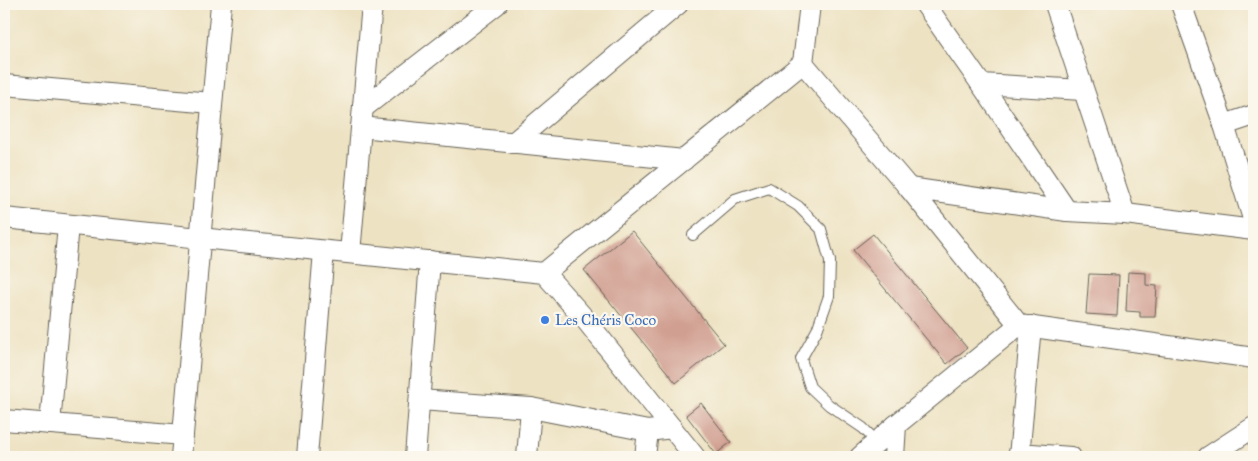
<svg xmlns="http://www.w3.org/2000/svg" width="1258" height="461" font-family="'IM FELL Great Primer',serif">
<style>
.building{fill:#d09f91}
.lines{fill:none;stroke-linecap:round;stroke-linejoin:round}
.service-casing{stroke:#656156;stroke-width:12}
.minor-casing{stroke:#656156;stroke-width:22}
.service{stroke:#fff;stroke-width:10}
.minor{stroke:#fff;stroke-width:20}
.shop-dot{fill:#3f7fe0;stroke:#fbf7ec;stroke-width:2}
.labels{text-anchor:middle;stroke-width:4.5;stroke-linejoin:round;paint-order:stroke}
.shop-label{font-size:15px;fill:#366cbe;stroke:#fbf7ec;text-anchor:start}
</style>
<rect width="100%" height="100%" fill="#fbf7ec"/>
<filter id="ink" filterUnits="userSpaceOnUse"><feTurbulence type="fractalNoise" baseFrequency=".02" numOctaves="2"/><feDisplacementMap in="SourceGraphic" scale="10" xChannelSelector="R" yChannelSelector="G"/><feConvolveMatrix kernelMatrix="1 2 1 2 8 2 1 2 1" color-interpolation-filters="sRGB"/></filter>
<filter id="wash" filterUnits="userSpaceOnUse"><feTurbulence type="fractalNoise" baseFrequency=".0096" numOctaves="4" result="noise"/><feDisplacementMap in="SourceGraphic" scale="20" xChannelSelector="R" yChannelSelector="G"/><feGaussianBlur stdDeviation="1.12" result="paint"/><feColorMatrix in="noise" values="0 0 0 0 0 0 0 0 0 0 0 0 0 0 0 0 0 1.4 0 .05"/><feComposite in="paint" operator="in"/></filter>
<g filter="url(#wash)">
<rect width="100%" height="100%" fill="#ede2c2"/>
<g id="blocks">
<g class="building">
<path d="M632 231 724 344 676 383 584 270Z"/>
<path d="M873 234 967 348 947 364 853 250Z"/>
<path d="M1128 272 1146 273V285L1157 286 1155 317H1140V312L1126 311Z"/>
<path d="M1089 274 1119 275 1117 316 1086 314Z"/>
<path d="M701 403 731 442 716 454 686 415Z"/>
</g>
</g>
</g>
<g filter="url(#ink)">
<use href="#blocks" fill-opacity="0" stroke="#656156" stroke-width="1"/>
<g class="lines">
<defs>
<path id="service" d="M693 235 735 199 769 188 798 206 821 229 830 261 829 296 817 330 801 359 810 387 829 405 863 428 877 442"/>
<g id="minor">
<path d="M925 4 981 84 1067 211"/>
<path d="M1055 4 1125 214"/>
<path d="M1181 4 1224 125 1254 222"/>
<path d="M803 63 909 188 1019 325 1254 358"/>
<path d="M981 84 1083 90"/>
<path d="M4 85 212 103"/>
<path d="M363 108 497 4"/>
<path d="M1224 125 1254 115"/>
<path d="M361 127 684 160"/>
<path d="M513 143 678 4"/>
<path d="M909 188 1067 211 1125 214 1254 230"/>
<path d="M4 218 544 273 585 319 695 457"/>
<path d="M350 253 372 4"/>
<path d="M544 273 803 63 810 4"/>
<path d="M420 400 531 408 648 431 672 428"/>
<path d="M4 420 183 435"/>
<path d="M50 424 68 225"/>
<path d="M1019 453 1071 457"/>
<path d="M181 457 221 4"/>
<path d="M307 457 324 251"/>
<path d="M415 457 430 261"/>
<path d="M527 457 531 408"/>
<path d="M645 457 648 431"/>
<path d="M860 457 896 425 1019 325"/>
<path d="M894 457 896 425"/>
<path d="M1019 457 1031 326"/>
<path d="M1208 457 1254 427"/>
</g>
</defs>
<use href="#service" class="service-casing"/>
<use href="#minor" class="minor-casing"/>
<use href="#service" class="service"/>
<use href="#minor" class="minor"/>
</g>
</g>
<circle class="shop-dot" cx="545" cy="320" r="5"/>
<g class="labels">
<g class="shop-label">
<text x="555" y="325">Les Chéris Coco</text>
</g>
</g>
<rect width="1258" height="461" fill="none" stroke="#fbf7ec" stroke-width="20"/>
</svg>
